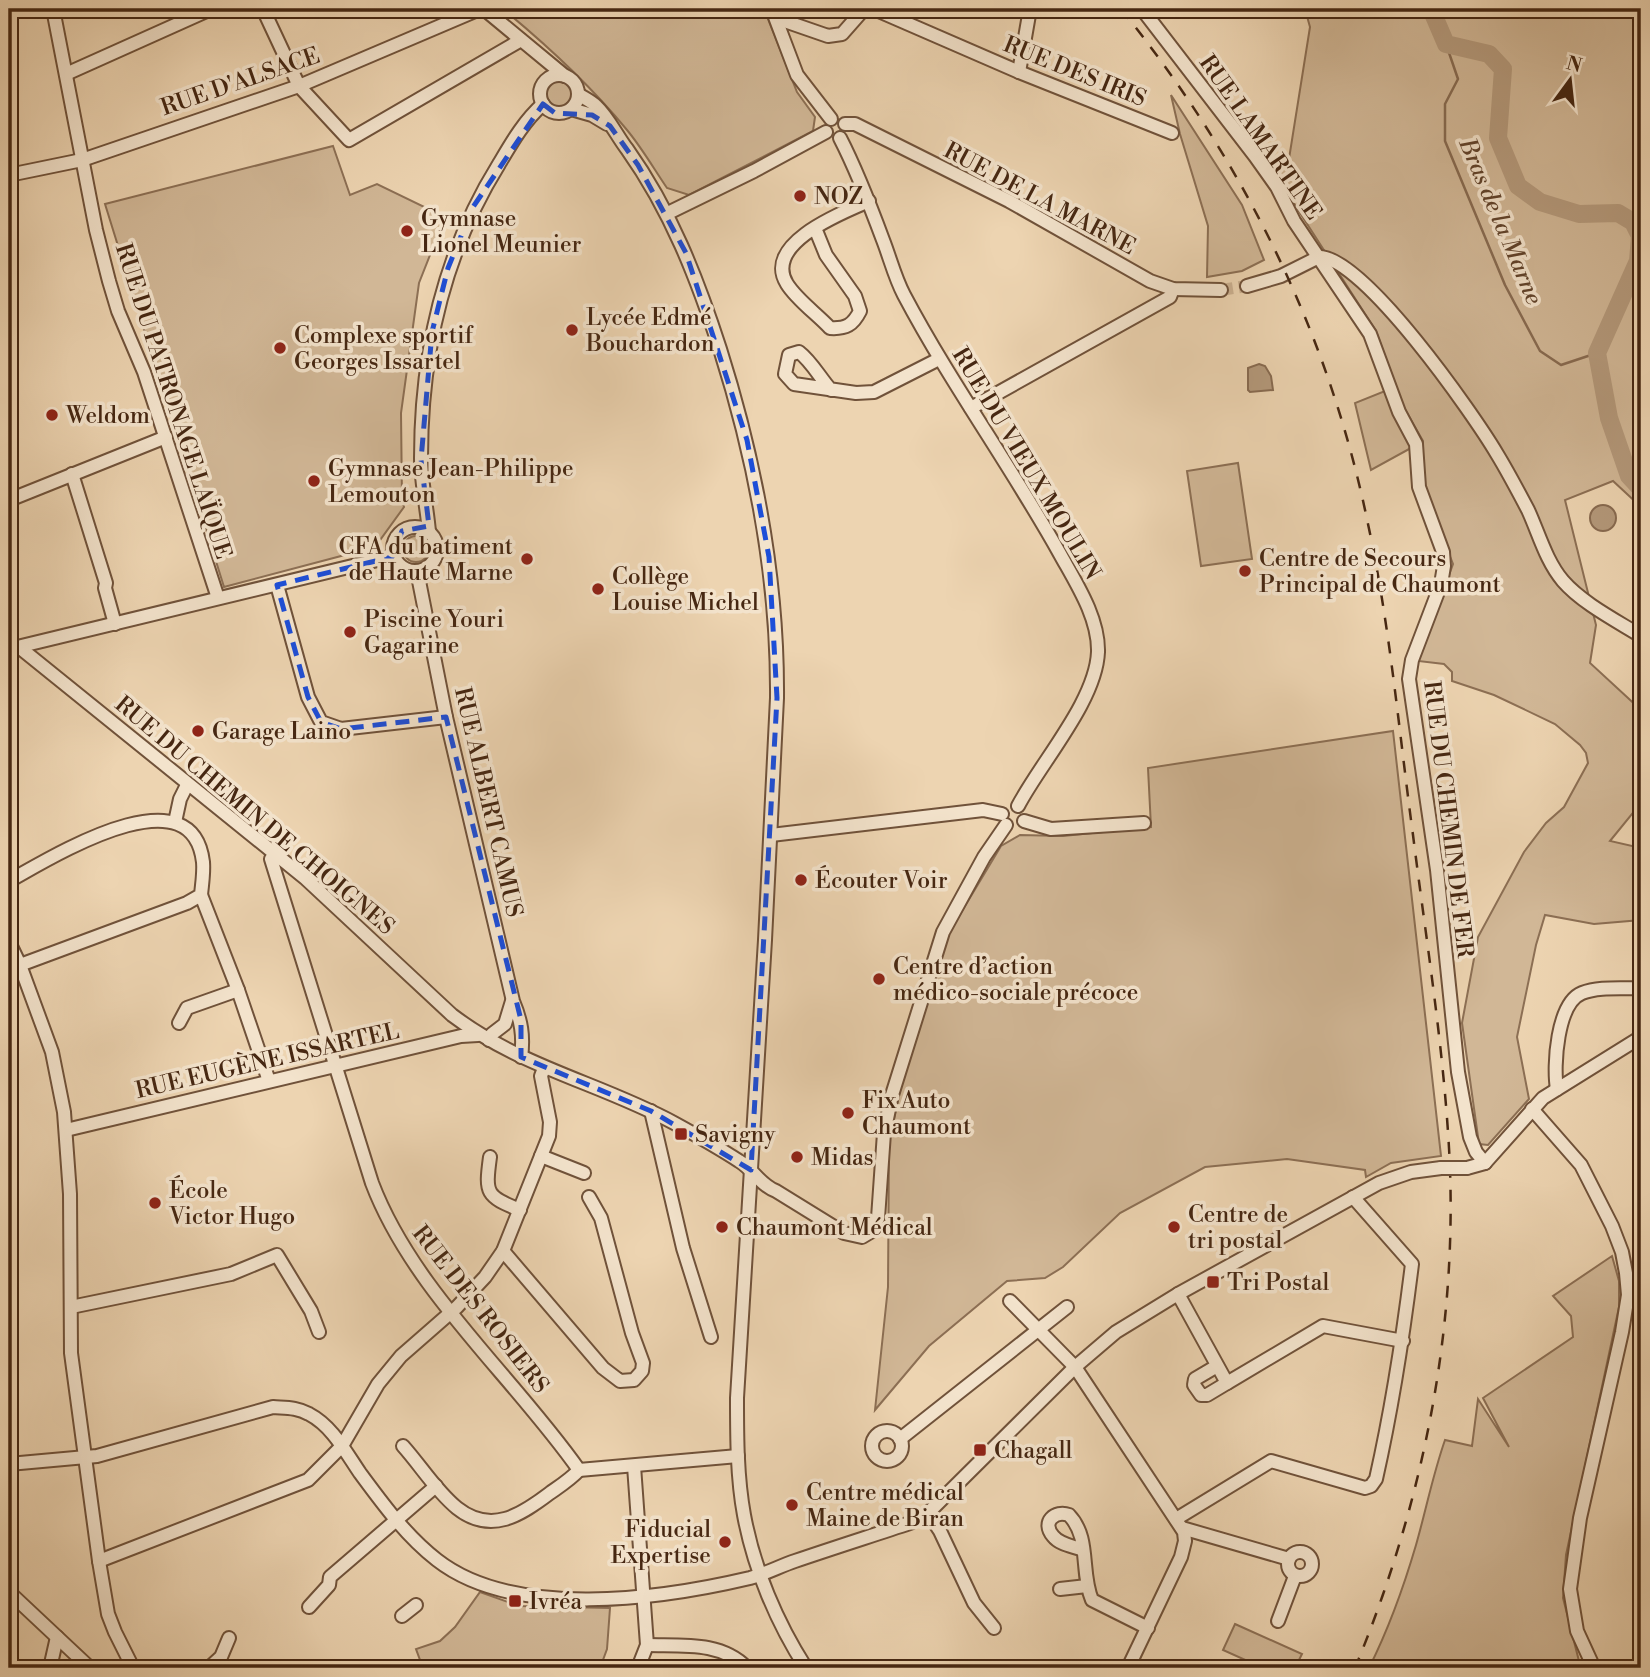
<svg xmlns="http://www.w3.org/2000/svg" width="1650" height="1677" font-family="'Libre Bodoni',serif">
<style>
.green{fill:#d1b796;stroke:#8c6f54;stroke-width:2}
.water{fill:#b4997b;stroke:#886b51;stroke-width:2}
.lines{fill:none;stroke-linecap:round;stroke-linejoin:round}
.stream{stroke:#886b51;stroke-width:2.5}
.river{stroke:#b4997b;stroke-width:18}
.minor-tunnel{stroke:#ccb191;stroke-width:12;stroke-dasharray:12 6;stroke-linecap:butt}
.minor-casing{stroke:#70523a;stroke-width:16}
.minor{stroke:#f3e3cc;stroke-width:12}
.rail{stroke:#462712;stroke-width:2.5;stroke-dasharray:12 12;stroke-linecap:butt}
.minor-bridge-casing{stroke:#70523a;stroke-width:16;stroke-linecap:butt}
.minor-bridge{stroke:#f3e3cc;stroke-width:12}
.marked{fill:none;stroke:#1d4ed8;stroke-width:5;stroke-dasharray:14 9;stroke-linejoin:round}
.poi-dot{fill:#8f2418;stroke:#f3e3cc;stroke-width:2.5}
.labels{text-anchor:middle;stroke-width:7;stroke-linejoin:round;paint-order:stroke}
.street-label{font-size:23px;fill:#462712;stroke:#f3e3cc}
.poi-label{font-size:23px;fill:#462712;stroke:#f3e3cc;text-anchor:start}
.water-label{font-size:24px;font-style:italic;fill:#62442c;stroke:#f3e3cc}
</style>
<rect width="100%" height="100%" fill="#edd4b1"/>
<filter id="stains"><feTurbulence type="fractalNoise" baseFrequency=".00286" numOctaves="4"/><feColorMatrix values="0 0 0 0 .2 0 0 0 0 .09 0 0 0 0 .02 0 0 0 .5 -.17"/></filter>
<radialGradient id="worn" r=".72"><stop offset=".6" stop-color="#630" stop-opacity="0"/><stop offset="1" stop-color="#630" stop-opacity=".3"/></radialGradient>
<g class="green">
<path d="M503 9H764L797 92 815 117 813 131 689 195 667 188C654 169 642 148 627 130 590 85 548 46 503 9Z"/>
<path d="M1305 9H1641V507L1613 481 1565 500 1596 625 1590 663 1641 710V803L1610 841 1641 848V920L1594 924 1545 915 1536 945 1517 1037 1529 1099 1488 1145 1479 1144 1462 1023 1478 937 1524 852 1546 823 1564 807 1588 763 1586 753 1580 745 1555 724 1494 695 1452 681V672L1444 664 1418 661 1453 564 1423 488V441L1403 406 1376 331 1273 171 1288 165 1310 27Z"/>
<circle cx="559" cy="94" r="13"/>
<path d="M1171 95 1242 205 1264 260 1242 271 1207 277 1208 226 1180 134Z"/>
<path d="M333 146 350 195 377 184 445 217 419 283 401 413 402 499 404 507 375 547 224 587 105 204Z"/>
<path d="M1385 391 1411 448 1371 470 1355 403Z"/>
<path d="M1238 463 1252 559 1201 566 1187 471Z"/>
<circle cx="416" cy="549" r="13"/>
<path d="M1393 731 1441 1156 1391 1163 1366 1177 1365 1170 1287 1159 1205 1167 1120 1213 1063 1267 1045 1278 1007 1281 929 1346 875 1410 888 1287 889 1143 907 1055 950 931 1001 846 1020 835 1063 836 1151 827 1148 768Z"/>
<path d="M1612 1256 1619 1281V1307L1566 1555 1563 1598 1579 1661 1583 1668H1369C1388 1630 1404 1586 1416 1545 1426 1510 1433 1474 1445 1440L1472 1446 1478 1399 1509 1447 1483 1398 1573 1337 1571 1316 1553 1296Z"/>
<path d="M480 1592 519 1606 610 1608 607 1649 600 1668H423L416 1649 440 1641 455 1627Z"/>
<path d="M1235 1624 1302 1654 1295 1668H1263L1223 1650Z"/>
</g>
<g class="water">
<path d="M1259 364 1265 366 1271 376 1273 390 1250 392 1248 390V368Z"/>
<circle cx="1603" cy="518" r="13"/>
</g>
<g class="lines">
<path class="stream" d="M1446 44 1458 79 1445 104V141L1505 285 1540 351 1561 365 1597 353"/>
<path class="river" d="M1431 9 1446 44 1489 54 1503 69 1498 138 1518 186 1540 202 1579 214 1618 213 1633 222 1640 236 1638 261 1597 353 1609 418 1629 476 1641 489"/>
<path class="minor-tunnel" d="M1221 290 1247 286"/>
<defs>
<g id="minor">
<path d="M53 9 96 230 109 281 118 311 144 372 218 598"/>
<path d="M263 9 299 86 349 140 521 40"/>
<path d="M484 9 565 76"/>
<path d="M772 9 797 75 831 119"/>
<path d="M1142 9 1255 156 1277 187 1294 221 1370 334 1399 412 1416 444 1419 487 1443 552 1444 566 1441 584 1412 660 1409 679 1437 870 1458 1072 1470 1137 1476 1152 1485 1163"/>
<path d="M776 18 828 36 842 34 864 9H874L1019 72 1172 133"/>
<path d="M1019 72 1030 9"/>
<path d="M66 74 211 9"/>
<circle cx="559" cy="94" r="19"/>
<path d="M578 94C584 98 591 101 596 106 608 117 617 136 627 149 671 211 697 278 720 349 756 463 778 579 777 698L765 940 737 1398C737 1437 737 1477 744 1515 754 1569 777 1623 806 1668"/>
<path d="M571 109 592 115 607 124"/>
<path d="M845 124H855L1009 201 1150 281 1173 289 1221 290"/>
<path d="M840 138C857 171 870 205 883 240 890 258 895 278 904 295 951 384 1011 466 1060 554 1076 583 1099 618 1098 652 1096 701 1041 762 1018 806"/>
<path d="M9 175 82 160 299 86 480 9"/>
<path d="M668 213 754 171 826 132"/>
<path d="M815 228 826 255 855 296 860 311C853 325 846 329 830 328 817 314 797 300 787 284 762 244 841 213 869 201"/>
<path d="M1319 257C1363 256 1474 415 1497 454 1508 472 1518 491 1528 510 1539 534 1546 561 1563 581 1582 603 1617 621 1641 636"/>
<path d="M1247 286 1281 276 1319 257"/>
<path d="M831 390C820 378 812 362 799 352L789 355 785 374 794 384 856 393 874 392 939 359"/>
<path d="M971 408 1170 297 1173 289"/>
<path d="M72 474 106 583 105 588 115 624"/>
<path d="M9 500 166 437"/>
<circle cx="415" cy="549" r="22"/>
<path d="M429 532C427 507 421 483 421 458 421 352 443 254 499 164 512 142 524 121 543 104"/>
<path d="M417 571 446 717 513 1001C521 1020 524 1036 521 1057"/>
<path d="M277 585 308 697 321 722 341 729 446 717"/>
<path d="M19 647 305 878 452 1015C522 1068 600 1083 674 1123 696 1135 719 1148 739 1161 754 1170 760 1185 776 1191L844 1233 862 1237 872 1231 878 1218 884 1133 892 1095 943 932 984 857 1006 825"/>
<path d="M9 649 394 556"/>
<path d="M1024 821 1051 829 1144 823"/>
<path d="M175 822 180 799 187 785"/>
<path d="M771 835 983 810 1002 814"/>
<path d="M275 854 271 859 372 1183C413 1291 513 1376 579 1470L738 1456"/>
<path d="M9 881C49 859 192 769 203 862 204 873 202 884 201 895L187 903 20 965"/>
<path d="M201 895 238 990 269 1081"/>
<path d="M9 942 20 965 52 1052 64 1112 70 1194 71 1353 99 1561 108 1614 115 1632 133 1668"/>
<path d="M179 1023 187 1008 238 990"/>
<path d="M489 1040 492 1034 505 1024 512 1001"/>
<path d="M1557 1089C1553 1066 1557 1003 1582 993 1599 986 1623 989 1641 988"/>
<path d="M1532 1109 1581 1165 1612 1226 1622 1252 1626 1273 1628 1295 1622 1332 1580 1518 1570 1589 1577 1631 1594 1668"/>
<path d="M651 1111 683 1248 711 1337"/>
<path d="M66 1130 461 1036 478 1035"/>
<path d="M541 1156 584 1173"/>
<path d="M490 1157C485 1194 486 1196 520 1210"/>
<path d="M1467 1168 1485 1163 1543 1098 1641 1037"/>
<path d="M503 1251 603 1368 620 1381 634 1380 642 1371 643 1363 632 1333 601 1218 589 1197"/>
<path d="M1178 1294 1227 1383 1323 1326 1403 1341"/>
<path d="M1010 1301 1075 1367 1184 1532 1185 1541 1181 1557 1128 1668"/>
<path d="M71 1307 231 1274 277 1255 311 1311 319 1332"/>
<path d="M1217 1366 1195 1379 1194 1385 1201 1395H1207L1227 1383"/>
<circle cx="887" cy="1446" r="15"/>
<path d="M900 1439 1067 1307"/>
<path d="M403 1446C421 1466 436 1491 457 1508 491 1535 521 1515 550 1493 560 1486 571 1479 579 1470"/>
<path d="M9 1464 97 1456 273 1407C285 1408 297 1407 309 1414 332 1426 345 1451 360 1473 383 1504 406 1536 437 1560 514 1620 661 1599 750 1578 765 1574 780 1566 795 1561 833 1548 871 1536 910 1523L928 1513 1075 1367 1116 1332 1178 1294 1379 1183 1411 1172 1441 1168"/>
<path d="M634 1466 647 1645 638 1668"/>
<path d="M928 1513 940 1531 974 1603 994 1628"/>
<path d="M1176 1519 1271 1461 1365 1488 1371 1486 1376 1479C1392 1408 1403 1337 1412 1264L1353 1197"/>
<path d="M1182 1528 1289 1559"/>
<path d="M1083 1550C1073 1546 1060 1545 1053 1536 1041 1522 1055 1510 1069 1515 1091 1538 1080 1572 1092 1600L1148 1628"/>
<circle cx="1300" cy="1564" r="12"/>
<path d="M99 1561 308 1480 342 1446 378 1384 401 1356 457 1307 485 1277 503 1251 549 1136 550 1122 541 1076 544 1068"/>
<path d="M1060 1589 1087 1586"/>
<path d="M9 1592 90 1668"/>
<path d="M309 1607 329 1585 330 1577 436 1486"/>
<path d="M402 1616 416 1605"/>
<path d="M1278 1621 1295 1576"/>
<path d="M647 1645C682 1646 721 1641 747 1668"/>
<path d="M50 1668 57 1637"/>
<path d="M209 1668 221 1657 229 1638"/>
</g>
</defs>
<use href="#minor" class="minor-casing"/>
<use href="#minor" class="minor"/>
<path class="rail" d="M1121 9C1243 160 1329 333 1368 524 1390 626 1399 732 1413 835 1426 939 1443 1043 1449 1148 1459 1326 1423 1504 1355 1668"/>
<defs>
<path id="minor-bridge" d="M1441 1168H1467"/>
</defs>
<use href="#minor-bridge" class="minor-bridge-casing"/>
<use href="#minor-bridge" class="minor-bridge"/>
</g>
<path class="marked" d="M543 104 555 113 592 115 610 126 638 165 686 253 747 440 769 557 777 698 751 1170 651 1111 521 1057V1020L446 717 341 729 321 722 308 697 277 585 392 557 402 531 429 526 421 460 432 332 448 268 473 207Z"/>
<g class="poi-dot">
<circle cx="800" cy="196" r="7"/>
<circle cx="407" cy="231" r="7"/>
<circle cx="572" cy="330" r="7"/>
<circle cx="280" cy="348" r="7"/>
<circle cx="52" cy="415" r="7"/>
<circle cx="314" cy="481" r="7"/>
<circle cx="527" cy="559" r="7"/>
<circle cx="1245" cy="571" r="7"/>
<circle cx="598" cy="589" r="7"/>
<circle cx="350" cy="632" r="7"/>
<circle cx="198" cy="731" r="7"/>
<circle cx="801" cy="880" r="7"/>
<circle cx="879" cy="979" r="7"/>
<circle cx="848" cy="1113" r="7"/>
<rect x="674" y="1127" width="14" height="14" rx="3.5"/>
<circle cx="797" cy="1157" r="7"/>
<circle cx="155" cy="1203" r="7"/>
<circle cx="722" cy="1227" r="7"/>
<circle cx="1174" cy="1227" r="7"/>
<rect x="1206" y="1275" width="14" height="14" rx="3.5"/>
<rect x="973" y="1443" width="14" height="14" rx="3.5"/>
<circle cx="792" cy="1505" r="7"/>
<circle cx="725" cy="1542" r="7"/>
<rect x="508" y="1594" width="14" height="14" rx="3.5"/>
</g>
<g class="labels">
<g class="street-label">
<text transform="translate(1075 71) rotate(22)" y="8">RUE DES IRIS</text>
<text transform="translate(240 81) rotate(-19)" y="8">RUE D'ALSACE</text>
<text transform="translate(1261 137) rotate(55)" y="8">RUE LAMARTINE</text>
<text transform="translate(1040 198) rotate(28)" y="8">RUE DE LA MARNE</text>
<text transform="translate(174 401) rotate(72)" y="8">RUE DU PATRONAGE LAÏQUE</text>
<text transform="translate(1027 463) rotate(59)" y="8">RUE DU VIEUX MOULIN</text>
<text transform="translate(489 802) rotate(77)" y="8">RUE ALBERT CAMUS</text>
<text transform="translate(255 815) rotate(40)" y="8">RUE DU CHEMIN DE CHOIGNES</text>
<text transform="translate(1449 819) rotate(83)" y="8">RUE DU CHEMIN DE FER</text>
<text transform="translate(267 1060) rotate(-13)" y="8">RUE EUGÈNE ISSARTEL</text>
<text transform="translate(481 1309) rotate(52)" y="8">RUE DES ROSIERS</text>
</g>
<g class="poi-label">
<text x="814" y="204">NOZ</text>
<text x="421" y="226">Gymnase<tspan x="421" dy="26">Lionel Meunier</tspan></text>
<text x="586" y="325">Lycée Edmé<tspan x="586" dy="26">Bouchardon</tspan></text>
<text x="294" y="343">Complexe sportif<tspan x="294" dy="26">Georges Issartel</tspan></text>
<text x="66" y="423">Weldom</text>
<text x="328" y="476">Gymnase Jean-Philippe<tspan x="328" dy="26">Lemouton</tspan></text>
<text x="513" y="554" text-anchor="end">CFA du batiment<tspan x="513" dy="26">de Haute Marne</tspan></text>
<text x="1259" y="566">Centre de Secours<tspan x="1259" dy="26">Principal de Chaumont</tspan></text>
<text x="612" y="584">Collège<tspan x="612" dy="26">Louise Michel</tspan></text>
<text x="364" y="627">Piscine Youri<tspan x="364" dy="26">Gagarine</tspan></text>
<text x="212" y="739">Garage Laino</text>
<text x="815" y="888">Écouter Voir</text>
<text x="893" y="974">Centre d’action<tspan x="893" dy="26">médico-sociale précoce</tspan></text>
<text x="862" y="1108">Fix Auto<tspan x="862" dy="26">Chaumont</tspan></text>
<text x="695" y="1142">Savigny</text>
<text x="811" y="1165">Midas</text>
<text x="169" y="1198">École<tspan x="169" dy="26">Victor Hugo</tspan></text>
<text x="1188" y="1222">Centre de<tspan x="1188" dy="26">tri postal</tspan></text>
<text x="736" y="1235">Chaumont Médical</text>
<text x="1227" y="1290">Tri Postal</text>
<text x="994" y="1458">Chagall</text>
<text x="806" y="1500">Centre médical<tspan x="806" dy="26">Maine de Biran</tspan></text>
<text x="711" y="1537" text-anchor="end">Fiducial<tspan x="711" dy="26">Expertise</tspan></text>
<text x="529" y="1609">Ivréa</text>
</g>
<g class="water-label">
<text transform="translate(1501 221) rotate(67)" y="8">Bras de la Marne</text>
</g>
</g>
<rect width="1650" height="1677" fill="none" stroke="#edd4b1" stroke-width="35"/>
<rect x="10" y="10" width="1629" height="1656" fill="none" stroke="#462712" stroke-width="3.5"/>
<rect x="18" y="18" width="1615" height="1642" fill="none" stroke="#462712" stroke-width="2"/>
<g transform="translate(1570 80) rotate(15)" stroke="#f3e3cc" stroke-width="5" paint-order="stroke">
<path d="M0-5L12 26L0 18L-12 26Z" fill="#462712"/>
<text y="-10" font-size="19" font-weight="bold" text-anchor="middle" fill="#462712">N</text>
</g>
<rect width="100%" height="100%" filter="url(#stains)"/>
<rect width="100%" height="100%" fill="url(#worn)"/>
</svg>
